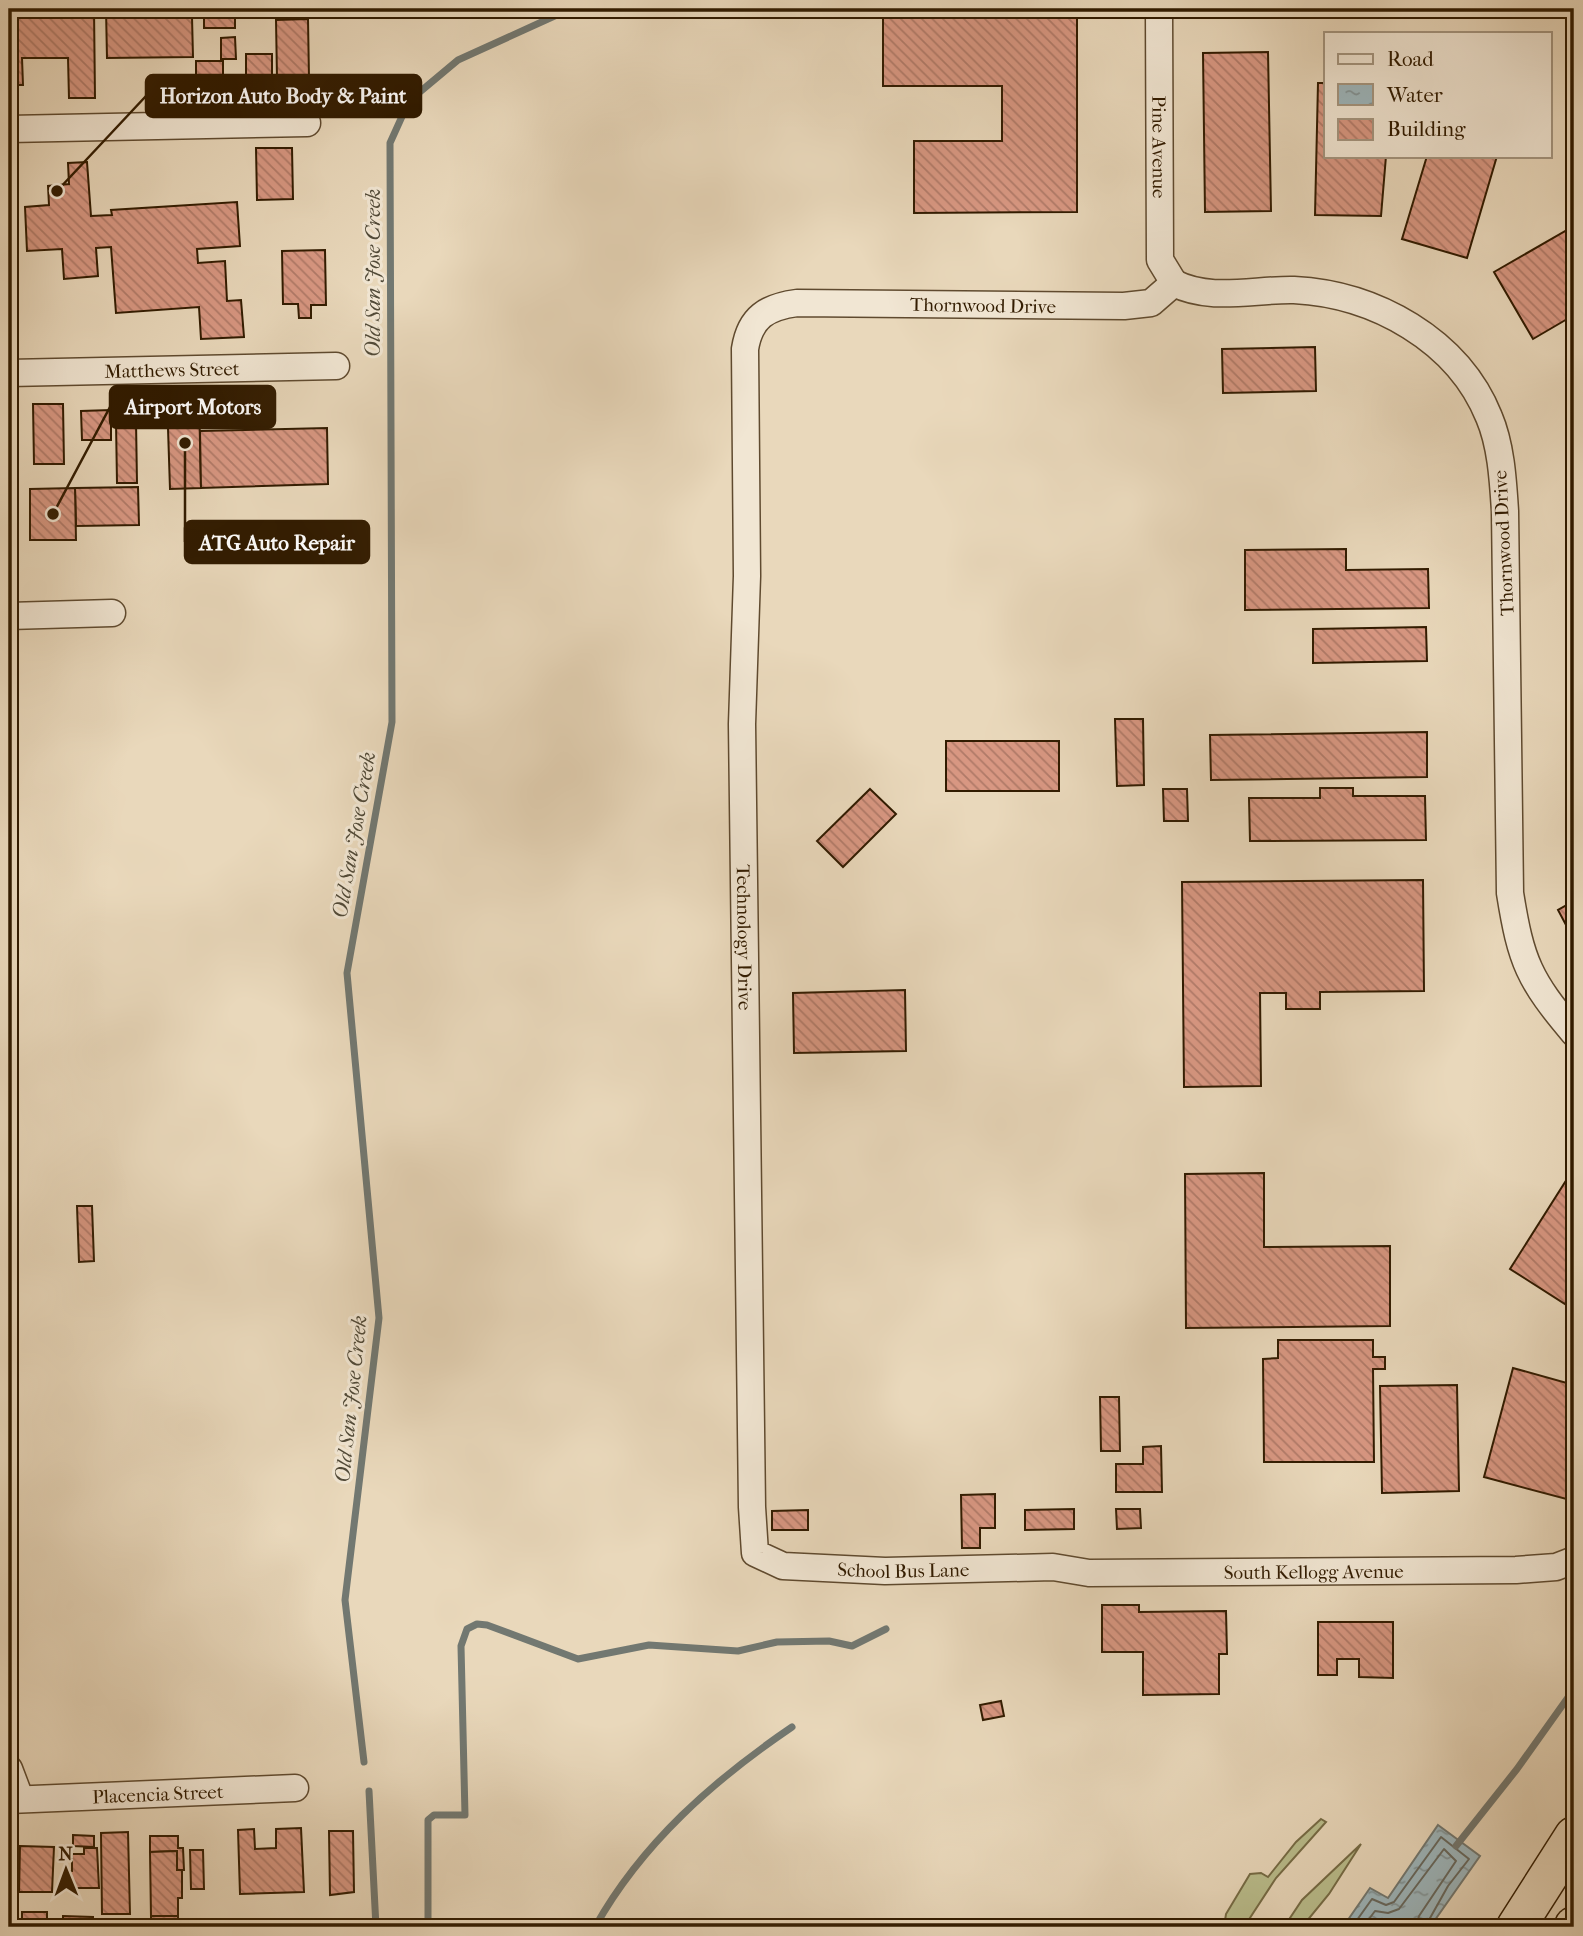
<svg xmlns="http://www.w3.org/2000/svg" width="1583" height="1936" font-family="'IM FELL French Canon',serif">
<style>
.grass{fill:#babe8d;stroke:#766c46;stroke-width:2}
.water{fill:url(#water-ripples);stroke:#727871;stroke-width:2}
.lines{fill:none;stroke-linecap:round;stroke-linejoin:round}
.shore{stroke:#67685e;stroke-width:2}
.stream{stroke:#727871;stroke-width:7}
.building{fill:url(#building-back-hatch);stroke:#311b00;stroke-width:2}
.street-casing{stroke:#5f4a2f;stroke-width:29}
.highway-casing{stroke:#311b00;stroke-width:41}
.street{stroke:#f1e6d3;stroke-width:26}
.highway{stroke:#e9d8bb;stroke-width:38}
.labels{text-anchor:middle;stroke-width:6;stroke-linejoin:round;paint-order:stroke}
.street-label{font-size:19px;fill:#311b00;stroke:#f1e6d3}
.water-label{font-size:21px;font-style:italic;fill:#514a38;stroke:#f1e6d3}
.leader{fill:none;stroke:#311b00;stroke-width:2.5}
.callout-dot{fill:#311b00;stroke:#f1e6d3;stroke-width:2.5}
.callout{fill:#311b00;stroke:#311b00;stroke-width:2.5}
.callout-label{font-size:21px;text-anchor:middle;font-weight:bold;fill:#fff}
</style>
<defs>
<pattern id="water-ripples" width="26" height="14" patternUnits="userSpaceOnUse" patternTransform="scale(1.75)"><rect width="26" height="14" fill="#9db6bc"/><path d="M2 4q2-2 4 0t4 0M15 11q2-2 4 0t4 0" fill="none" stroke="#819396"/></pattern>
<pattern id="building-back-hatch" width="6" height="6" patternUnits="userSpaceOnUse" patternTransform="scale(1.75)"><rect width="6" height="6" fill="#d89782"/><path d="M-1 5l2 2M0 0l6 6M5-1l2 2" fill="none" stroke="#b07a68"/></pattern>
</defs>
<rect width="100%" height="100%" fill="#e9d8bb"/>
<filter id="stains"><feTurbulence type="fractalNoise" baseFrequency=".00286" numOctaves="4"/><feColorMatrix values="0 0 0 0 .2 0 0 0 0 .09 0 0 0 0 .02 0 0 0 .5 -.17"/></filter>
<radialGradient id="worn" r=".72"><stop offset=".6" stop-color="#630" stop-opacity="0"/><stop offset="1" stop-color="#630" stop-opacity=".3"/></radialGradient>
<g class="grass">
<path d="M1321 1819 1326 1822 1276 1878 1244 1927H1224L1226 1914 1250 1874 1261 1873 1268 1877 1296 1842Z"/>
<path d="M1361 1844 1329 1894 1302 1927H1284L1302 1900Z"/>
</g>
<path class="water" d="M1438 1825 1480 1856 1430 1927H1343L1370 1888 1388 1898Z"/>
<g class="lines">
<g class="shore">
<path d="M1352 1927 1372 1899 1386 1905 1394 1902 1441 1837 1469 1859 1448 1886 1425 1927"/>
<path d="M1363 1927 1375 1911 1388 1913 1399 1909 1444 1849 1456 1861 1419 1916 1416 1927"/>
</g>
<g class="stream">
<path d="M364 1762 345 1600 379 1318 347 973 392 722 390 143 409 101 458 60 570 9"/>
<path d="M369 1791 376 1927"/>
<path d="M1456 1846 1517 1769 1574 1689"/>
<path d="M428 1927V1820L434 1815H465L461 1646 467 1629 477 1624 487 1625 578 1659 649 1645 738 1651 777 1642 829 1641 852 1646 886 1629"/>
<path d="M595 1927C642 1843 714 1780 792 1727"/>
</g>
</g>
<g class="building">
<path d="M9 9H22V15L62 14V9H94L95 98H69L68 58H22L23 85H9Z"/>
<path d="M106 9H151L152 18 192 17 193 57 107 58Z"/>
<rect x="204" y="9" width="31" height="19"/>
<path d="M883 15 1077 16V212L914 213V141H1002V86H883Z"/>
<path d="M308 19 309 78H277L276 20Z"/>
<path d="M235 37 236 59H223V91L196 92V61H221V38Z"/>
<path d="M1268 52 1271 211 1205 212 1203 53Z"/>
<rect x="246" y="54" width="26" height="28"/>
<path d="M1318 83H1326V156H1386L1381 216 1315 215Z"/>
<path d="M256 148H292L293 199 257 200Z"/>
<path d="M9 150H11L12 182H9Z"/>
<path d="M1427 156H1497L1467 258 1402 239Z"/>
<path d="M87 162 91 216 112 215 111 210 237 202 240 246 197 249 198 263 225 261 227 301 241 300 244 337 201 339 199 307 116 313 111 247 96 248 98 276 64 279 62 249 27 251 25 207 49 205 48 186 69 184 68 163Z"/>
<path d="M1574 226V315L1533 339 1494 272Z"/>
<path d="M325 250 326 305H311V318H299L298 304H283L282 251Z"/>
<path d="M1315 347 1316 391 1223 393 1222 349Z"/>
<path d="M199 397 201 488 170 489 167 398Z"/>
<path d="M33 404H63L64 464H34Z"/>
<path d="M111 410V440H82L81 411Z"/>
<path d="M136 421 137 483H117L116 422Z"/>
<path d="M327 428 328 484 201 488 200 431Z"/>
<path d="M138 487 139 525 76 526 75 488Z"/>
<path d="M75 488 76 540H30V489Z"/>
<path d="M1346 549V570L1428 569 1429 608 1245 610V550Z"/>
<path d="M1426 627 1427 661 1313 663V629Z"/>
<path d="M1115 719H1143L1144 785 1117 786Z"/>
<path d="M1427 732V777L1211 780 1210 735Z"/>
<rect x="946" y="741" width="113" height="50"/>
<path d="M1320 788H1353V796H1425L1426 840 1250 841 1249 798H1320Z"/>
<path d="M870 789 896 814 843 867 817 841Z"/>
<path d="M1163 789H1187L1188 821H1164Z"/>
<path d="M1423 880 1424 991 1320 992V1009H1286V993H1260L1261 1086 1184 1087 1182 882Z"/>
<path d="M1574 901V940L1558 910Z"/>
<path d="M905 990 906 1051 794 1053 793 993Z"/>
<path d="M1574 1168V1289L1565 1304 1510 1269Z"/>
<path d="M1264 1173V1247L1390 1246V1326L1186 1328 1185 1174Z"/>
<path d="M77 1206H92L94 1261 79 1262Z"/>
<path d="M1278 1340H1373V1357H1385V1369H1373L1374 1462H1264L1263 1359 1278 1358Z"/>
<path d="M1513 1368 1574 1385V1501L1484 1477Z"/>
<path d="M1457 1385 1459 1491 1382 1493 1380 1386Z"/>
<path d="M1100 1397H1119L1120 1451H1101Z"/>
<path d="M1161 1446 1162 1492H1116V1464H1143V1447Z"/>
<path d="M995 1494V1528H980V1548H962L961 1495Z"/>
<path d="M1074 1509V1529L1025 1530V1510Z"/>
<path d="M1116 1509H1140L1141 1528 1117 1529Z"/>
<path d="M808 1510V1530H772V1511Z"/>
<path d="M1102 1605H1139V1612L1226 1611 1227 1654H1219V1694L1143 1695V1652H1102Z"/>
<path d="M1318 1622H1393V1678L1359 1677V1659H1337V1675H1318Z"/>
<path d="M1001 1701 1004 1716 983 1720 980 1705Z"/>
<path d="M301 1828 304 1892 240 1894 238 1830 254 1829 255 1849 276 1848V1829Z"/>
<path d="M329 1831H353L354 1892 330 1895Z"/>
<path d="M128 1832 130 1914H102L101 1833Z"/>
<path d="M73 1835 94 1836V1847L73 1846Z"/>
<path d="M150 1836H178V1848H183L184 1870H177V1851L150 1852Z"/>
<path d="M20 1846 54 1847 52 1892H19Z"/>
<path d="M84 1848H97L99 1888H63L64 1871H72V1854H84Z"/>
<path d="M190 1850H203L204 1889H191Z"/>
<path d="M177 1851V1870H182V1898H178V1916H151L150 1852Z"/>
<path d="M9 1879 11 1910 9 1913Z"/>
<path d="M22 1912H47V1927H25L22 1925Z"/>
<path d="M63 1916 93 1917V1927H63Z"/>
<rect x="151" y="1916" width="27" height="11"/>
</g>
<g class="lines">
<defs>
<g id="street">
<path id="s1" d="M1159 9 1160 260 1174 283"/>
<path d="M9 129 307 123"/>
<path id="s2" d="M9 373 336 366"/>
<path d="M9 616 112 613"/>
<path id="s3" d="M1574 1033C1529 980 1521 962 1510 893L1505 511C1503 480 1501 445 1489 417 1458 340 1375 294 1294 290 1254 289 1211 302 1174 283L1151 303 1124 306 797 303C767 307 750 317 745 349L747 576 742 724 752 1507 755 1553 783 1566 885 1571 1053 1567 1089 1573 1516 1570 1556 1567 1574 1560"/>
<path d="M9 1769 20 1798"/>
<path id="s4" d="M9 1800 295 1788"/>
</g>
<g id="highway">
<path d="M1516 1927 1574 1836"/>
<path d="M1574 1927V1926"/>
</g>
</defs>
<use href="#street" class="street-casing"/>
<use href="#highway" class="highway-casing"/>
<use href="#street" class="street"/>
<use href="#highway" class="highway"/>
</g>
<g class="labels">
<g class="street-label">
<text dy="7" stroke="none"><textPath href="#s1" startOffset="138">Pine Avenue</textPath></text>
<text transform="translate(983 305) rotate(1)" y="7">Thornwood Drive</text>
<text dy="7" stroke="none"><textPath href="#s2" startOffset="163">Matthews Street</textPath></text>
<text transform="translate(1503 543) rotate(-93)" y="7">Thornwood Drive</text>
<text dy="7" stroke="none"><textPath href="#s3" startOffset="2051">Technology Drive</textPath></text>
<text dy="7" stroke="none"><textPath href="#s3" startOffset="2818">School Bus Lane</textPath></text>
<text dy="7" stroke="none"><textPath href="#s3" startOffset="3229">South Kellogg Avenue</textPath></text>
<text dy="7" stroke="none"><textPath href="#s4" startOffset="149">Placencia Street</textPath></text>
</g>
<g class="water-label">
<text transform="translate(373 273) rotate(-90)" y="7">Old San Jose Creek</text>
<text transform="translate(354 835) rotate(-80)" y="7">Old San Jose Creek</text>
<text transform="translate(351 1399) rotate(-84)" y="7">Old San Jose Creek</text>
</g>
</g>
<path class="leader" d="M57 191L146 96M53 514L110 407M185 443L185 542"/>
<g class="callout-dot">
<circle cx="57" cy="191" r="7"/>
<circle cx="53" cy="514" r="7"/>
<circle cx="185" cy="443" r="7"/>
</g>
<g class="callout">
<rect x="146" y="75" width="275" height="42" rx="7"/>
<rect x="110" y="386" width="165" height="42" rx="7"/>
<rect x="185" y="521" width="184" height="42" rx="7"/>
</g>
<g class="callout-label">
<text x="283" y="103">Horizon Auto Body &amp; Paint</text>
<text x="193" y="414">Airport Motors</text>
<text x="277" y="550">ATG Auto Repair</text>
</g>
<rect width="1583" height="1936" fill="none" stroke="#e9d8bb" stroke-width="35"/>
<rect x="10" y="10" width="1562" height="1915" fill="none" stroke="#311b00" stroke-width="3.5"/>
<rect x="18" y="18" width="1548" height="1901" fill="none" stroke="#311b00" stroke-width="2"/>
<rect x="1324" y="32" width="228" height="126" fill="#f1e6d3" stroke="#a4957f" stroke-width="2"/>
<rect x="1338" y="54" width="35" height="10" fill="#f1e6d3" stroke="#a4957f" stroke-width="2"/>
<text x="1387" y="66" font-size="21" fill="#311b00">Road</text>
<rect x="1338" y="84" width="35" height="21" fill="url(#water-ripples)" stroke="#a4957f" stroke-width="2"/>
<text x="1387" y="102" font-size="21" fill="#311b00">Water</text>
<rect x="1338" y="119" width="35" height="21" fill="url(#building-back-hatch)" stroke="#a4957f" stroke-width="2"/>
<text x="1387" y="136" font-size="21" fill="#311b00">Building</text>
<g transform="translate(66 1870) rotate(359)" stroke="#f1e6d3" stroke-width="5" paint-order="stroke">
<path d="M0-5L12 26L0 18L-12 26Z" fill="#311b00"/>
<text y="-10" font-size="19" font-weight="bold" text-anchor="middle" fill="#311b00">N</text>
</g>
<rect width="100%" height="100%" filter="url(#stains)"/>
<rect width="100%" height="100%" fill="url(#worn)"/>
</svg>
